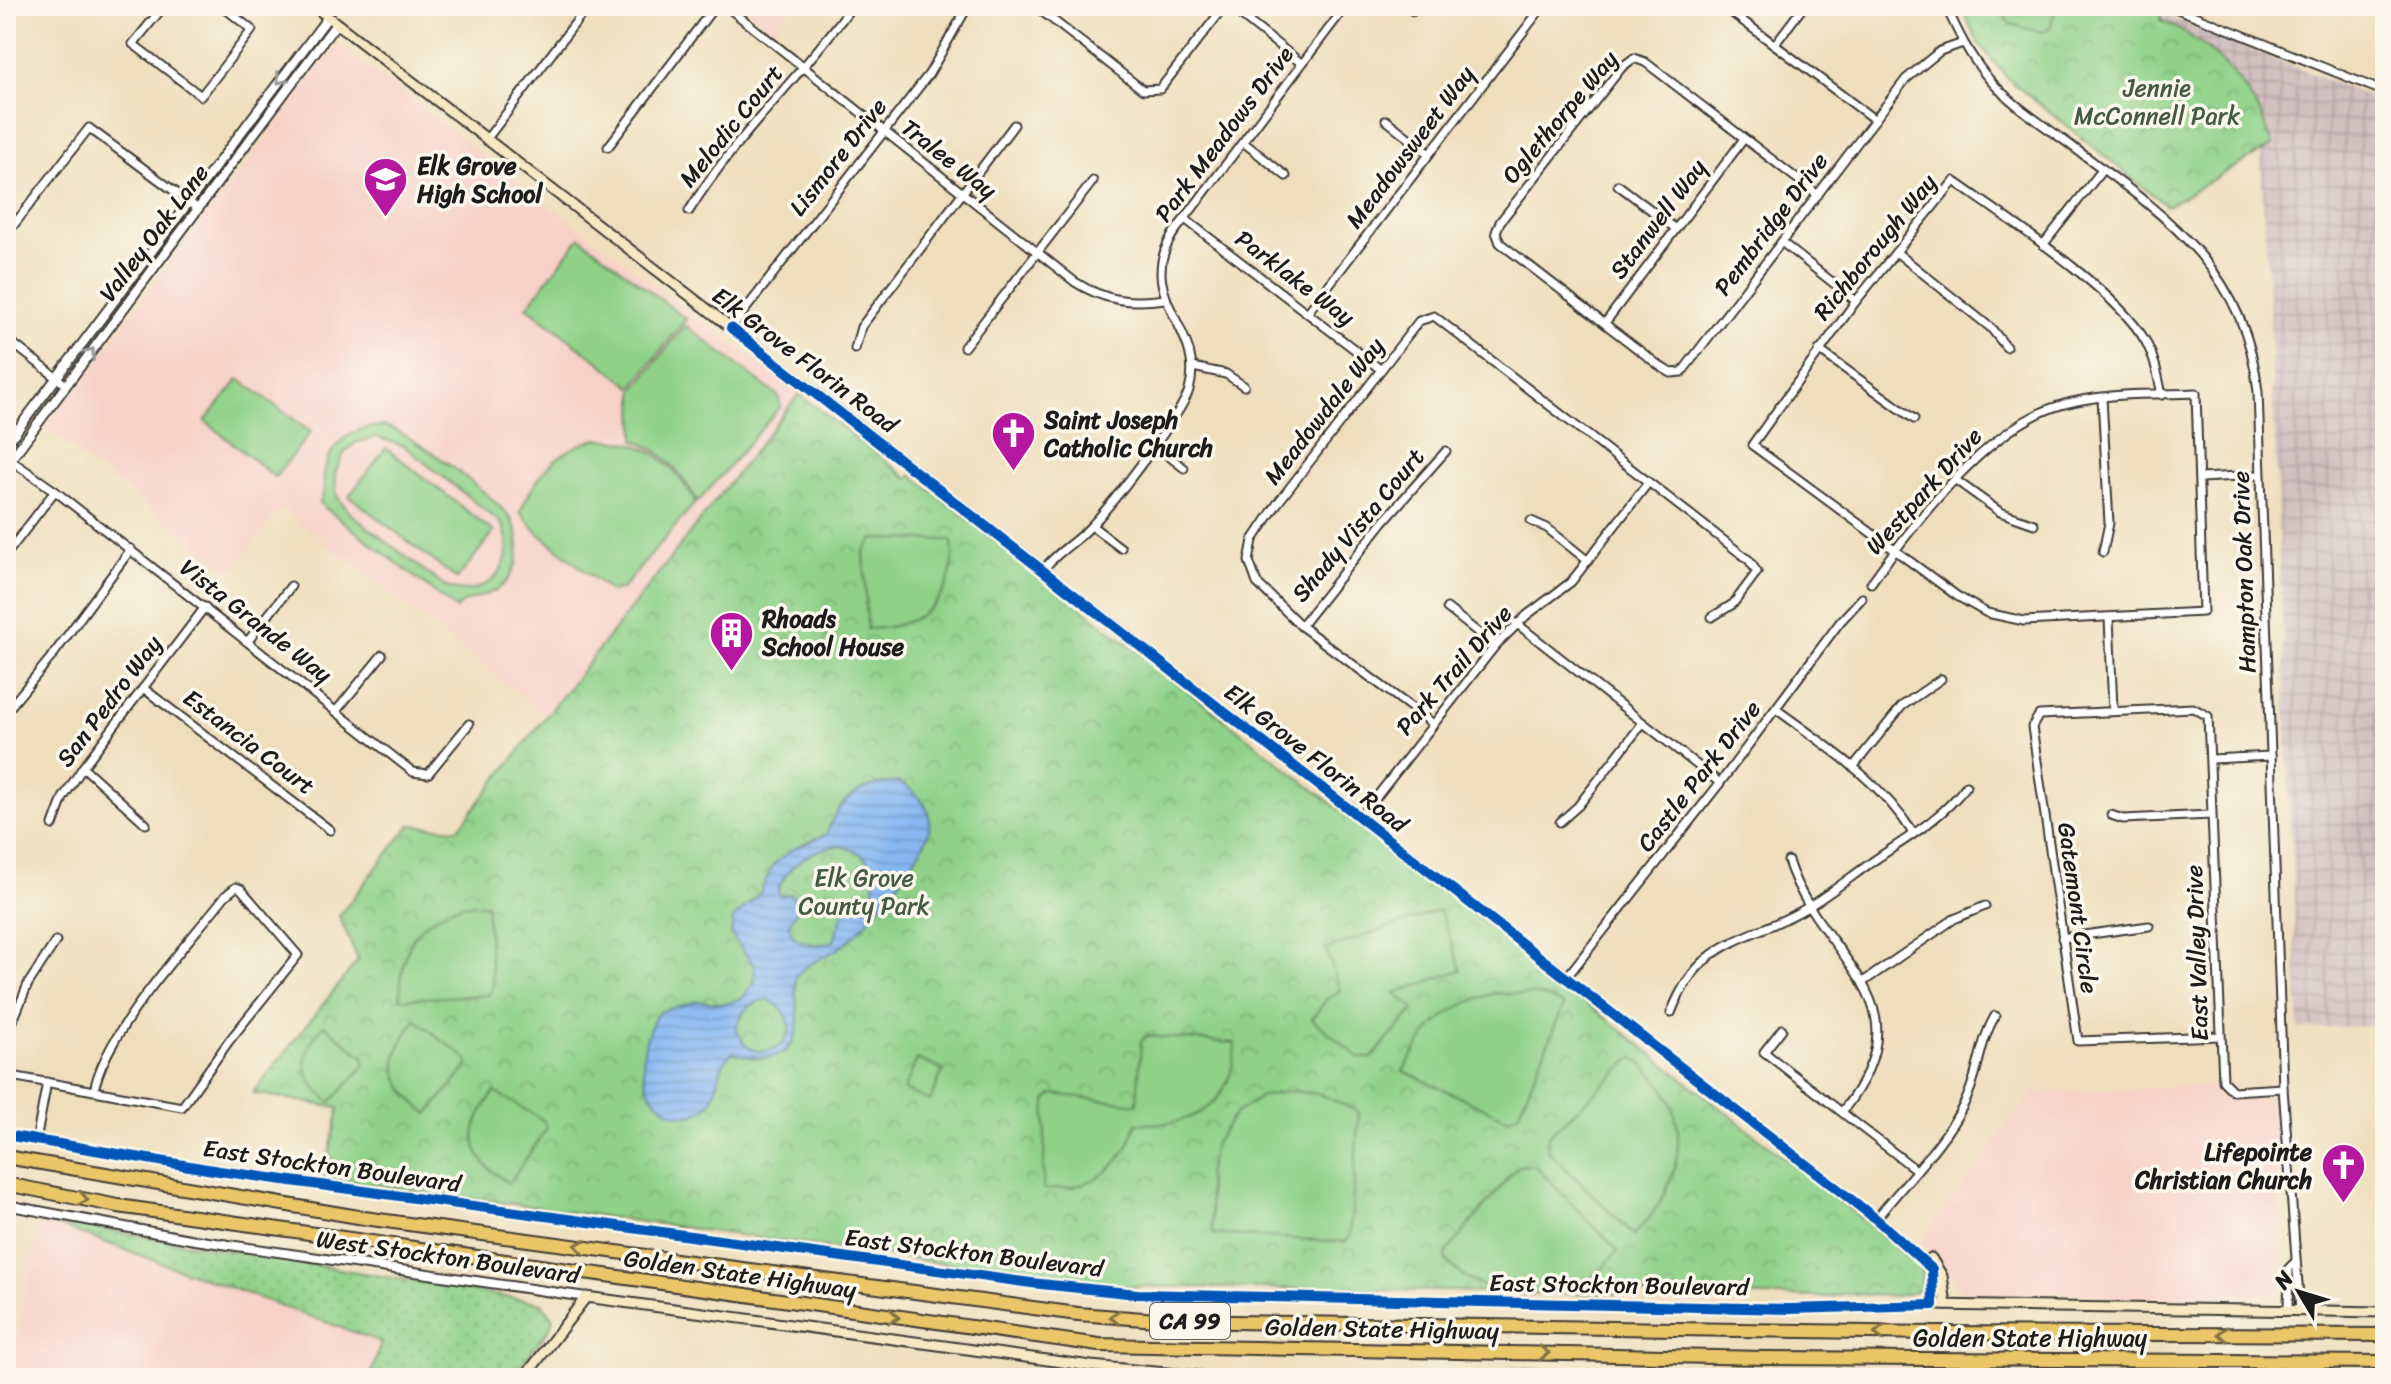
<svg xmlns="http://www.w3.org/2000/svg" width="2391" height="1384" font-family="Sriracha,sans-serif">
<style>
.built{fill:#f7d1c8}
.industrial{fill:url(#industrial-grid)}
.grass{fill:url(#grass-dots);stroke:#567652;stroke-width:2}
.park{fill:url(#park-crowns);stroke:#567652;stroke-width:2}
.pitch{fill:#8fd189;stroke:#567652;stroke-width:2;fill-rule:evenodd}
.water{fill:url(#water-rules);stroke:#516a87;stroke-width:2;fill-rule:evenodd}
.lines{fill:none;stroke-linecap:round;stroke-linejoin:round}
.minor-casing{stroke:#3c3934;stroke-width:11}
.tertiary-casing{stroke:#3c3934;stroke-width:12}
.secondary-casing{stroke:#3c3934;stroke-width:13}
.motorway-casing{stroke:#3c3934;stroke-width:16}
.minor{stroke:#fff;stroke-width:7}
.tertiary{stroke:#fff;stroke-width:8}
.secondary{stroke:#f7e8c3;stroke-width:9}
.motorway{stroke:#eac669;stroke-width:12}
.cycleway-casing{stroke:#fbf7ec;stroke-width:15}
.cycleway{stroke:#0057b8;stroke-width:10}
.oneway{stroke:#999}
.oneway2{stroke:#837142}
.labels{text-anchor:middle;stroke-width:7;stroke-linejoin:round;paint-order:stroke}
.shield{fill:#fbf7ec;stroke:#5f5e5a;stroke-width:2}
.shield-label{font-size:22px;font-weight:bold;fill:#1c1c1c}
.park-label{font-size:24px;fill:#445b42;stroke:#fbf7ec}
.street-label{font-size:24px;fill:#1c1c1c;stroke:#fbf7ec}
.poi-label{font-size:24px;font-weight:bold;fill:#1c1c1c;stroke:#fbf7ec;text-anchor:start}
</style>
<defs>
<pattern id="industrial-grid" width="8" height="8" patternUnits="userSpaceOnUse" patternTransform="scale(2)"><rect width="8" height="8" fill="#d2bfc0"/><path d="M0 4h8M4 0v8" fill="none" stroke="#b4a4a4"/></pattern>
<pattern id="grass-dots" width="8" height="8" patternUnits="userSpaceOnUse" patternTransform="scale(2)"><rect width="8" height="8" fill="#8fd189"/><path d="M2 2h.1M6 6h.1" fill="none" stroke="#7bb376" stroke-width="1.8" stroke-linecap="round"/></pattern>
<pattern id="park-crowns" width="20" height="18" patternUnits="userSpaceOnUse" patternTransform="scale(2)"><rect width="20" height="18" fill="#8fd189"/><path d="M2 6a3 3 0 1 1 6 0M12 15a3 3 0 1 1 6 0" fill="none" stroke="#7bb376"/></pattern>
<pattern id="water-rules" width="6" height="5" patternUnits="userSpaceOnUse" patternTransform="scale(2)"><rect width="6" height="5" fill="#86b7f2"/><path d="M0 2.5h6" fill="none" stroke="#739dcf"/></pattern>
</defs>
<rect width="100%" height="100%" fill="#fbf7ec"/>
<filter id="ink" filterUnits="userSpaceOnUse"><feTurbulence type="fractalNoise" baseFrequency=".0125" numOctaves="2"/><feDisplacementMap in="SourceGraphic" scale="16" xChannelSelector="R" yChannelSelector="G"/><feConvolveMatrix kernelMatrix="1 2 1 2 8 2 1 2 1" color-interpolation-filters="sRGB"/></filter>
<filter id="wash" filterUnits="userSpaceOnUse"><feTurbulence type="fractalNoise" baseFrequency=".006" numOctaves="4" result="noise"/><feDisplacementMap in="SourceGraphic" scale="32" xChannelSelector="R" yChannelSelector="G"/><feGaussianBlur stdDeviation="1.8" result="paint"/><feColorMatrix in="noise" values="0 0 0 0 0 0 0 0 0 0 0 0 0 0 0 0 0 1.4 0 .05"/><feComposite in="paint" operator="in"/></filter>
<g filter="url(#wash)">
<rect width="100%" height="100%" fill="#efdebc"/>
<g class="built">
<path d="M742 6H793L774 31Z"/>
<path d="M337 44 799 394 547 716 281 508 231 572 45 427Z"/>
<path d="M2212 1085 2223 1099 2265 1098 2275 1109 2282 1286 2277 1295 2114 1298 2071 1292 1965 1293 1956 1286 1944 1263 1922 1245 1921 1239 2033 1092Z"/>
<path d="M40 1219 381 1342 368 1378H54L10 1370Z"/>
</g>
<path class="industrial" d="M2161 14 2385 103V1025L2299 1029 2268 276 2260 152 2273 145 2260 111 2234 75 2201 42 2161 20Z"/>
<g class="grass">
<path d="M40 1219 542 1303 553 1318 550 1328 511 1378H370L381 1342Z"/>
<path d="M1510 1369 1903 1378 1510 1377Z"/>
</g>
<g class="park">
<path d="M1960 6H2142L2161 14V20C2215 45 2254 88 2273 145L2167 206 2008 79 1979 44Z"/>
<path d="M799 394 909 479 912 475 1861 1218 1922 1269 1920 1289C1893 1305 1848 1287 1832 1297L1110 1286 324 1178 339 1108 253 1093 358 960 339 916 410 825 458 829Z"/>
</g>
<g class="pitch">
<path d="M2009 6H2056L2050 28 2043 32 2010 24 2005 18Z"/>
<path d="M580 237 686 319 632 387 527 307Z"/>
<path d="M685 325 778 396 781 406 698 502C682 475 665 451 635 440L634 390Z"/>
<path d="M239 379 311 432 275 477 205 421Z"/>
<path d="M385 426C409 432 501 500 513 522 521 539 521 559 511 575 496 601 469 593 456 609L319 503C327 492 322 485 324 473 329 442 356 425 385 426ZM376 437 404 446 501 523C523 562 485 604 444 586L351 514 337 496 335 474 344 453 355 443Z"/>
<path d="M596 439C648 440 669 458 696 502L622 589 611 592 538 533 520 512C537 474 555 451 596 439Z"/>
<path d="M386 448 494 532 457 579 349 496Z"/>
<path d="M873 539 952 540C958 597 923 628 867 629L864 551Z"/>
<path d="M464 904H486L493 988 488 995 400 999C401 947 413 921 464 904Z"/>
<path d="M1440 910 1461 970 1395 993 1414 1009 1372 1058H1360L1312 1019 1326 1000 1340 990 1326 949Z"/>
<path d="M1495 993 1540 995 1564 1005 1518 1114 1508 1119 1403 1071C1431 1023 1441 1010 1495 993Z"/>
<path d="M416 1020 467 1059 468 1066 428 1114C390 1084 385 1058 416 1020Z"/>
<path d="M324 1025 364 1057V1066L331 1102C299 1079 298 1054 324 1025Z"/>
<path d="M1147 1036 1235 1043C1234 1106 1192 1128 1136 1123 1125 1169 1090 1191 1043 1189L1046 1101 1053 1094 1137 1104 1141 1041Z"/>
<path d="M1633 1057C1699 1104 1687 1183 1634 1235L1548 1151V1136Z"/>
<path d="M917 1059 943 1070 930 1101 904 1090Z"/>
<path d="M1292 1091 1320 1094 1359 1112 1350 1236 1345 1242 1213 1234 1207 1174 1215 1143 1235 1114 1262 1096Z"/>
<path d="M495 1092 543 1120 547 1128 509 1183C466 1157 465 1129 495 1092Z"/>
<path d="M1534 1165 1618 1251C1608 1261 1597 1275 1586 1282 1579 1287 1569 1288 1561 1290 1520 1301 1475 1293 1445 1259L1446 1253 1518 1166Z"/>
</g>
<path class="water" d="M899 782C917 792 933 807 929 830 924 855 866 926 846 943 829 957 810 960 796 976 794 990 797 1000 798 1014 801 1058 767 1065 733 1052 713 1066 723 1104 697 1113 688 1117 675 1115 668 1110 634 1088 639 1042 659 1012L697 1001 726 1004 743 998 755 981 754 966 731 934 733 919 760 893 773 865 791 850 827 834C837 799 863 783 899 782ZM837 846C875 851 877 874 873 907H845L834 941C819 947 805 946 792 935L789 924 799 906 791 894 780 896 778 890C789 863 810 850 837 846ZM768 999C817 1027 771 1066 746 1045 742 1042 739 1033 736 1029 743 1010 748 1003 768 999Z"/>
</g>
<g filter="url(#ink)">
<g class="lines">
<defs>
<g id="minor">
<path d="M164 6 133 44 201 96 252 30 222 6"/>
<path d="M726 6 1075 282C1105 301 1131 304 1165 299"/>
<path d="M1035 6 1143 90 1160 89 1225 6"/>
<path d="M1229 6 1301 63"/>
<path d="M1407 6 1413 11"/>
<path d="M1723 6 1875 120"/>
<path d="M1946 6C1958 33 1970 57 1989 79 2011 104 2039 122 2065 141 2159 211 2246 266 2258 392L2283 1088 2300 1310"/>
<path d="M2170 6 2385 92"/>
<path d="M1775 44 1804 6"/>
<path d="M1386 120 1428 153"/>
<path d="M486 140 588 6"/>
<path d="M1243 142 1286 176"/>
<path d="M608 147 715 6"/>
<path d="M1618 185 1676 229"/>
<path d="M1818 195 1645 62 1634 58 1622 67 1500 222 1496 232 1500 243 1661 367 1671 373 1682 372 1906 79 1940 51 1963 43"/>
<path d="M689 211C735 136 801 77 852 6"/>
<path d="M1185 219 1380 369"/>
<path d="M6 235 89 128 197 208"/>
<path d="M1784 244 1856 301"/>
<path d="M2043 245 2103 169"/>
<path d="M1896 252 1991 328 2006 347"/>
<path d="M1308 312 1543 6"/>
<path d="M1605 323 1743 140"/>
<path d="M731 328 929 74 968 6"/>
<path d="M6 338 66 385"/>
<path d="M964 347 1093 181"/>
<path d="M855 349 861 327 1014 125"/>
<path d="M1819 350 1914 419"/>
<path d="M1193 367 1226 374 1244 386"/>
<path d="M2102 398 2109 523 2103 552"/>
<path d="M1153 444 1184 468"/>
<path d="M6 457 55 491 413 772 428 774 469 724"/>
<path d="M2200 478 2259 475"/>
<path d="M1957 481 2000 512 2034 524"/>
<path d="M1531 521 1547 528 1588 561"/>
<path d="M1092 526 1121 548"/>
<path d="M6 555 55 491"/>
<path d="M1043 570C1057 551 1077 542 1092 525 1112 504 1182 414 1189 390 1207 329 1133 298 1173 234L1346 6"/>
<path d="M1871 583C1915 522 1988 426 2061 405 2104 392 2152 395 2196 393L2203 612 2024 621 1987 613 1957 596 1752 445 1856 301 1954 181C2005 217 2117 290 2146 342 2155 359 2158 376 2162 395"/>
<path d="M1447 608 1495 646"/>
<path d="M2109 618 2113 709"/>
<path d="M1516 623 1720 783"/>
<path d="M1301 626 1383 522 1446 451"/>
<path d="M248 641 291 586"/>
<path d="M143 688 330 830"/>
<path d="M1776 709C1826 746 1879 779 1913 833"/>
<path d="M337 710 382 655"/>
<path d="M6 712 53 655 131 549"/>
<path d="M1432 723 1301 626 1257 583 1249 561 1253 540 1277 504 1419 321 1434 316 1749 560 1757 572 1733 604 1712 617"/>
<path d="M2212 759 2271 756"/>
<path d="M83 767 146 824"/>
<path d="M1853 767 1902 706 1941 679"/>
<path d="M2111 815 2123 819 2211 815"/>
<path d="M1360 818 1495 646 1527 615 1571 582 1648 483"/>
<path d="M1560 822 1578 806 1642 724"/>
<path d="M53 825 63 798 83 767 205 607"/>
<path d="M1788 861C1821 963 1933 997 1842 1112"/>
<path d="M2062 938 2149 926"/>
<path d="M1566 978 1720 783 1840 622 1862 598"/>
<path d="M1863 982 1954 919 1985 906"/>
<path d="M1671 1013C1699 940 1742 943 1801 911 1826 897 1848 879 1872 862 1905 839 1942 819 1966 786"/>
<path d="M1782 1029 1764 1052 1915 1169"/>
<path d="M2221 1036 2078 1041 2032 727 2039 715 2193 708 2208 716 2223 1081 2233 1091 2283 1088"/>
<path d="M6 1038 28 984 56 941"/>
<path d="M6 1075 182 1107 229 1041 298 955 241 889 236 887 225 896C187 945 104 1033 94 1091"/>
<path d="M36 1141 47 1082"/>
<path d="M1876 1219C1902 1186 1946 1141 1964 1104 1979 1076 1978 1045 1995 1016"/>
<path d="M2288 1309 2289 1268 2294 1263"/>
</g>
<g id="tertiary">
<path d="M6 445 328 17"/>
<path d="M6 466 336 24"/>
<path d="M6 1135 219 1171 1031 1283 1137 1294 1789 1309 1933 1305"/>
<path d="M6 1205 195 1240 586 1297"/>
</g>
<g id="secondary">
<path d="M314 6 816 393 1876 1219 1932 1269 1933 1305 2385 1312"/>
<path d="M1931 1258 1942 1276 1946 1305"/>
<path d="M524 1378 586 1297 1091 1366 1220 1378"/>
</g>
<g id="motorway">
<path d="M6 1157 364 1218 1078 1314 1170 1321 1933 1333 2385 1335"/>
<path d="M6 1184 118 1206 1099 1345 1767 1358 2385 1362"/>
</g>
</defs>
<use href="#minor" class="minor-casing"/>
<use href="#tertiary" class="tertiary-casing"/>
<use href="#secondary" class="secondary-casing"/>
<use href="#motorway" class="motorway-casing"/>
<use href="#minor" class="minor"/>
<use href="#tertiary" class="tertiary"/>
<use href="#secondary" class="secondary"/>
<use href="#motorway" class="motorway"/>
<defs>
<path id="cycleway" d="M6 1135 219 1171 1031 1283 1137 1294 1789 1309 1933 1305 1932 1269 1876 1219 731 328"/>
</defs>
<use href="#cycleway" class="cycleway-casing"/>
<use href="#cycleway" class="cycleway"/>
</g>
<defs><path id="oneway-chevron" d="M-2-3.5L2.5 0L-2 3.5" fill="none" stroke-width="1.6" stroke-linecap="round" stroke-linejoin="round" transform="scale(2)"/></defs>
<g class="oneway">
<use href="#oneway-chevron" transform="translate(281 79) rotate(127)"/>
<use href="#oneway-chevron" transform="translate(90 353) rotate(-53)"/>
</g>
<g class="oneway2">
<use href="#oneway-chevron" transform="translate(83 1199) rotate(11)"/>
<use href="#oneway-chevron" transform="translate(580 1246) rotate(-172)"/>
<use href="#oneway-chevron" transform="translate(894 1317) rotate(8)"/>
<use href="#oneway-chevron" transform="translate(1115 1317) rotate(-176)"/>
<use href="#oneway-chevron" transform="translate(1879 1333) rotate(-179)"/>
<use href="#oneway-chevron" transform="translate(2223 1334) rotate(-180)"/>
<use href="#oneway-chevron" transform="translate(1544 1353) rotate(1)"/>
</g>
</g>
<defs>
<symbol id="school-pin" viewBox="-11 -11 22 30"><path d="M0 17L-7.5 6A9.5 9.5 0 1 1 7.5 6Z" fill="#b5179e" stroke="#fbf7ec"/><path d="M0-5L7-2L0 1L-7-2ZM-4 1L0 2.5L4 1V4Q0 6-4 4Z" fill="#fff"/></symbol>
<symbol id="church-pin" viewBox="-11 -11 22 30"><path d="M0 17L-7.5 6A9.5 9.5 0 1 1 7.5 6Z" fill="#b5179e" stroke="#fbf7ec"/><path d="M-1.2-6h2.4v3.5h3.3v2.4h-3.3V6h-2.4V-.1h-3.3v-2.4h3.3Z" fill="#fff"/></symbol>
<symbol id="building-pin" viewBox="-11 -11 22 30"><path d="M0 17L-7.5 6A9.5 9.5 0 1 1 7.5 6Z" fill="#b5179e" stroke="#fbf7ec"/><path d="M-4-6H4V6H1V3H-1V6H-4ZM-2.5-4.3h1.7v1.8h-1.7ZM.8-4.3h1.7v1.8H.8ZM-2.5-1h1.7V.8h-1.7ZM.8-1h1.7V.8H.8Z" fill="#fff"/></symbol>
</defs>
<g fill-rule="evenodd">
<use href="#school-pin" x="360" y="154" width="51" height="69"/>
<use href="#church-pin" x="988" y="408" width="51" height="69"/>
<use href="#building-pin" x="706" y="608" width="51" height="69"/>
<use href="#church-pin" x="2318" y="1140" width="51" height="69"/>
</g>
<g class="labels">
<rect class="shield" x="1150" y="1303" width="80" height="36" rx="6"/>
<g class="shield-label">
<text x="1190" y="1329">CA 99</text>
</g>
<g class="park-label">
<text x="2157" y="96">Jennie<tspan x="2157" dy="28">McConnell Park</tspan></text>
<text x="864" y="886">Elk Grove<tspan x="864" dy="28">County Park</tspan></text>
</g>
<g class="street-label">
<text transform="translate(1560 117) rotate(-50)" y="8">Oglethorpe Way</text>
<text transform="translate(731 126) rotate(-51)" y="8">Melodic Court</text>
<text transform="translate(1224 134) rotate(-53)" y="8">Park Meadows Drive</text>
<text transform="translate(1410 147) rotate(-53)" y="8">Meadowsweet Way</text>
<text transform="translate(838 157) rotate(-52)" y="8">Lismore Drive</text>
<text transform="translate(949 159) rotate(38)" y="8">Tralee Way</text>
<text transform="translate(1658 219) rotate(-53)" y="8">Stanwell Way</text>
<text transform="translate(1771 224) rotate(-53)" y="8">Pembridge Drive</text>
<text transform="translate(154 233) rotate(-53)" y="8">Valley Oak Lane</text>
<text transform="translate(1875 247) rotate(-51)" y="8">Richborough Way</text>
<text transform="translate(1295 278) rotate(37)" y="8">Parklake Way</text>
<text transform="translate(805 360) rotate(37)" y="8">Elk Grove Florin Road</text>
<text transform="translate(1324 411) rotate(-52)" y="8">Meadowdale Way</text>
<text transform="translate(1924 491) rotate(-48)" y="8">Westpark Drive</text>
<text transform="translate(1358 525) rotate(-50)" y="8">Shady Vista Court</text>
<text transform="translate(2244 572) rotate(-92)" y="8">Hampton Oak Drive</text>
<text transform="translate(256 621) rotate(38)" y="8">Vista Grande Way</text>
<text transform="translate(1454 670) rotate(-49)" y="8">Park Trail Drive</text>
<text transform="translate(109 701) rotate(-53)" y="8">San Pedro Way</text>
<text transform="translate(249 742) rotate(37)" y="8">Estancia Court</text>
<text transform="translate(1316 758) rotate(38)" y="8">Elk Grove Florin Road</text>
<text transform="translate(1699 776) rotate(-52)" y="8">Castle Park Drive</text>
<text transform="translate(2078 908) rotate(82)" y="8">Gatemont Circle</text>
<text transform="translate(2197 953) rotate(-92)" y="8">East Valley Drive</text>
<text transform="translate(332 1166) rotate(8)" y="8">East Stockton Boulevard</text>
<text transform="translate(974 1253) rotate(7)" y="8">East Stockton Boulevard</text>
<text transform="translate(448 1257) rotate(8)" y="8">West Stockton Boulevard</text>
<text transform="translate(740 1274) rotate(8)" y="8">Golden State Highway</text>
<text transform="translate(1619 1285) rotate(1)" y="8">East Stockton Boulevard</text>
<text transform="translate(1382 1329) rotate(1)" y="8">Golden State Highway</text>
<text x="2030" y="1346">Golden State Highway</text>
</g>
<g class="poi-label">
<text x="417" y="174">Elk Grove<tspan x="417" dy="28">High School</tspan></text>
<text x="1044" y="428">Saint Joseph<tspan x="1044" dy="28">Catholic Church</tspan></text>
<text x="762" y="627">Rhoads<tspan x="762" dy="28">School House</tspan></text>
<text x="2312" y="1160" text-anchor="end">Lifepointe<tspan x="2312" dy="28">Christian Church</tspan></text>
</g>
</g>
<rect width="2391" height="1384" fill="none" stroke="#fbf7ec" stroke-width="32"/>
<g transform="translate(2299 1292) rotate(308)" stroke="#fbf7ec" stroke-width="6" paint-order="stroke">
<path d="M0-6L14 30L0 20L-14 30Z" fill="#1c1c1c"/>
<text y="-12" font-size="22" font-weight="bold" text-anchor="middle" fill="#1c1c1c">N</text>
</g>
</svg>
